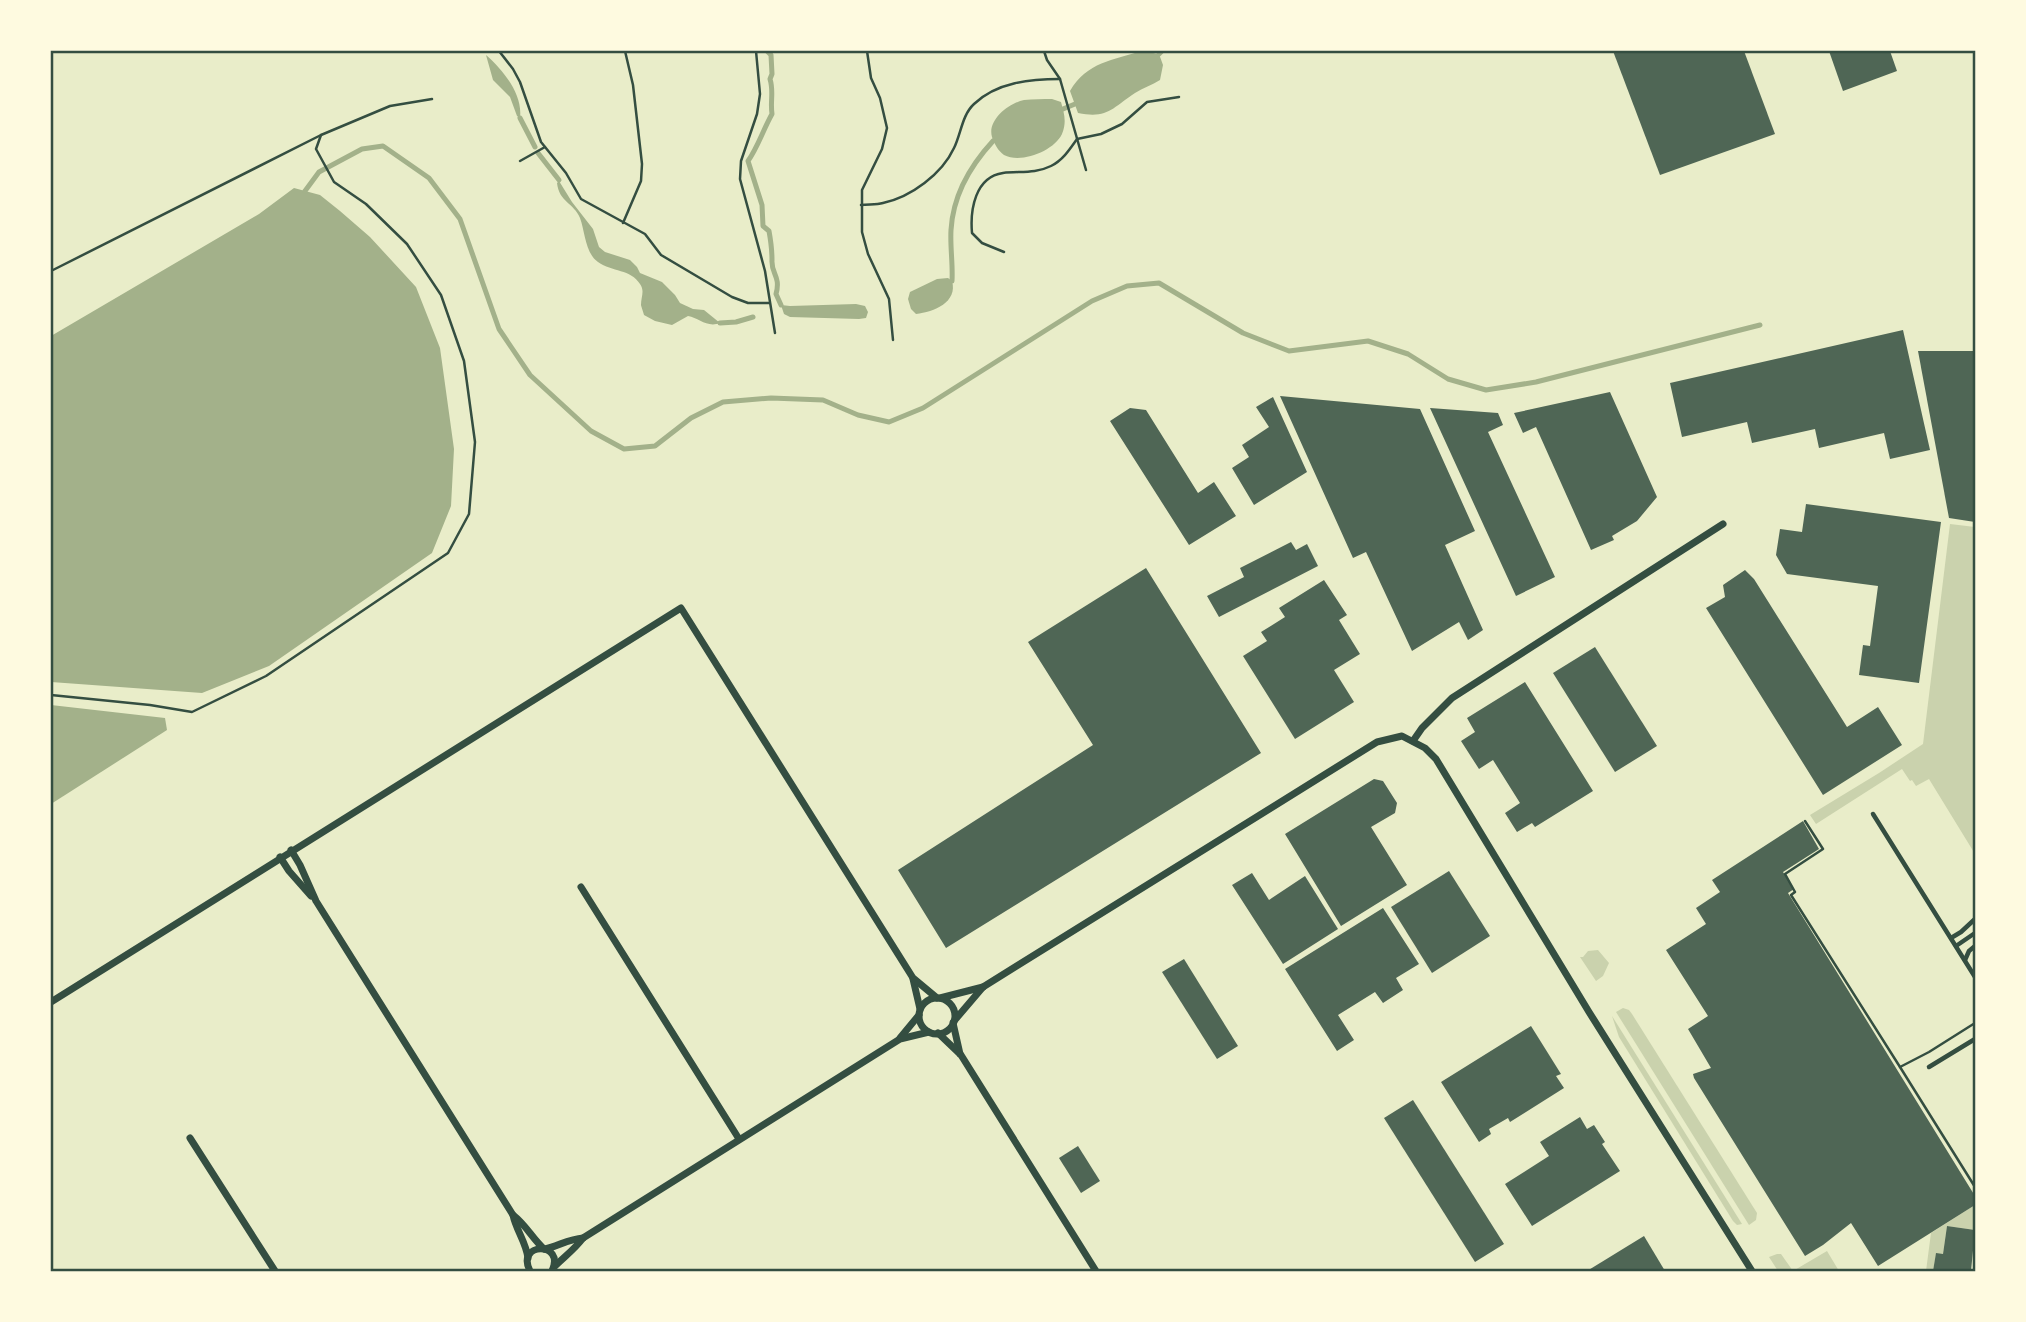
<svg xmlns="http://www.w3.org/2000/svg" width="2026" height="1322" font-family="Mulish,sans-serif">
<style>
.green{fill:#cad2ad}
.water{fill:#a3b18a}
.lines{fill:none;stroke-linecap:round;stroke-linejoin:round}
.stream{stroke:#a3b18a;stroke-width:5}
.building{fill:#4f6655}
.path{stroke:#344e41;stroke-width:2.5}
.service{stroke:#344e41;stroke-width:4.5}
.minor{stroke:#344e41;stroke-width:7}
.neatline{fill:none;stroke:#344e41;stroke-width:2.5}
</style>
<rect width="100%" height="100%" fill="#e9edc9"/>
<g class="green">
<path d="M1950 524 1975 527V854L1929 779 1916 786 1912 780 1910 781 1902 769 1816 824 1810 815 1879 773 1923 744Z"/>
<path d="M1598 950 1609 963 1603 976 1596 981 1580 957H1583L1588 951Z"/>
<path d="M1623 1008 1629 1010 1632 1014 1757 1213 1756 1220 1749 1225 1616 1012Z"/>
<path d="M1612 1016 1742 1224 1737 1225 1733 1221 1619 1037Z"/>
<path d="M1975 1205V1230L1947 1226 1943 1254H1936L1933 1271H1926L1931 1233Z"/>
<path d="M1827 1251 1839 1271H1778L1769 1257 1777 1254H1781L1793 1271Z"/>
</g>
<g class="water">
<path d="M1142 51 1159 54 1163 65 1160 80C1152 85 1143 88 1135 93 1112 108 1108 119 1078 113L1070 91C1087 62 1113 60 1142 51Z"/>
<path d="M486 55C503 70 523 94 520 118L517 116 510 97 493 80Z"/>
<path d="M1052 99 1061 102C1064 113 1067 122 1062 134 1054 151 1021 164 1004 155 998 151 994 143 992 137 987 120 1009 103 1024 100 1033 99 1043 99 1052 99Z"/>
<path d="M559 181 572 202 593 229 599 247 605 252 630 260 637 267 640 273 662 282 675 295 680 303 693 309 704 310 720 323C707 328 699 318 688 316L672 325 655 321 644 315C644 314 641 306 641 305 641 297 645 291 640 284 631 269 612 272 598 262 585 253 585 231 580 218 574 203 559 202 557 183Z"/>
<path d="M294 188 320 195 340 211 370 237 416 287 440 348 454 449 451 506 432 553 269 666 202 693 51 682V336L259 214Z"/>
<path d="M948 278 952 281C958 302 934 312 916 314L911 309 908 299 910 292 937 279Z"/>
<path d="M856 304 865 306 868 312 866 318 859 319 790 317 784 314 781 305 790 306Z"/>
<path d="M51 705 165 718 167 730 51 804Z"/>
</g>
<g class="lines">
<g class="stream">
<path d="M767 51 771 55 772 74 770 79C774 92 770 101 772 114 763 130 758 147 748 161L762 205 763 226 769 231C771 242 772 250 772 260 771 274 781 276 776 294L781 305"/>
<path d="M1159 54 1162 51"/>
<path d="M1063 109 1075 104"/>
<path d="M520 118 535 147"/>
<path d="M538 153 559 180"/>
<path d="M305 191 319 172 362 149 383 146 429 178 460 219 499 329 530 375 591 431 624 449 655 446 691 418 723 402 771 398 823 400 858 415 889 422 923 408 1092 301 1127 286 1159 283 1243 333 1289 351 1368 341 1408 354 1448 379 1486 390 1536 382 1760 325"/>
<path d="M952 281C953 264 950 247 951 230 953 195 970 166 993 141"/>
<path d="M720 323 736 322 753 317"/>
</g>
</g>
<g class="building">
<path d="M1613 51H1744L1775 134 1660 175Z"/>
<path d="M1829 51H1890L1897 71 1843 91Z"/>
<path d="M1903 330 1930 450 1890 459 1884 433 1819 448 1815 429 1752 443 1747 422 1682 437 1670 383Z"/>
<path d="M1918 351H1975V522L1949 518Z"/>
<path d="M1610 392 1657 497 1637 521 1612 536 1614 540 1591 550 1536 427 1523 433 1514 413Z"/>
<path d="M1280 396 1420 409 1475 531 1445 545 1483 630 1468 640 1459 622 1412 651 1366 552 1353 558Z"/>
<path d="M1273 397 1307 472 1254 505 1232 468 1249 457 1242 445 1269 427 1256 407Z"/>
<path d="M1130 408 1146 410 1198 493 1214 482 1236 516 1189 545 1110 421Z"/>
<path d="M1430 408 1498 413 1503 425 1488 432 1555 577 1516 596Z"/>
<path d="M1806 504 1941 522 1919 683 1859 675 1863 645 1870 646 1878 586 1787 574 1776 555 1780 529 1802 532Z"/>
<path d="M1291 542 1296 550 1307 544 1318 566 1219 617 1207 596 1244 577 1240 568Z"/>
<path d="M1146 568 1261 753 946 948 898 870 1093 745 1028 642Z"/>
<path d="M1745 570 1754 579 1847 727 1878 707 1902 745 1823 795 1706 608 1725 597 1723 585Z"/>
<path d="M1324 580 1347 615 1339 620 1360 654 1334 670 1354 702 1295 739 1243 656 1267 641 1261 632 1285 617 1279 608Z"/>
<path d="M1595 647 1657 746 1615 772 1553 673Z"/>
<path d="M1525 682 1593 791 1535 827 1532 823 1517 832 1505 813 1520 803 1493 760 1479 769 1461 741 1475 732 1467 718Z"/>
<path d="M1374 779 1383 781 1397 803 1395 813 1371 827 1407 885 1341 926 1285 834Z"/>
<path d="M1803 821 1819 849 1783 872 1794 889 1788 893 1975 1196V1205L1878 1266 1851 1223 1823 1245 1805 1256 1694 1078 1693 1074 1711 1068 1688 1029 1708 1016 1666 950 1706 924 1696 908 1720 892 1712 880Z"/>
<path d="M1449 871 1490 936 1432 973 1391 907Z"/>
<path d="M1252 873 1269 900 1305 876 1338 929 1283 964 1232 885Z"/>
<path d="M1383 908 1419 964 1396 978 1403 990 1383 1003 1375 992 1338 1015 1354 1040 1337 1051 1285 969Z"/>
<path d="M1184 959 1238 1046 1217 1059 1162 972Z"/>
<path d="M1531 1026 1561 1074 1556 1076 1564 1088 1510 1122 1508 1118 1489 1129 1491 1134 1479 1142 1441 1082Z"/>
<path d="M1413 1100 1504 1244 1475 1262 1384 1118Z"/>
<path d="M1580 1117 1587 1129 1594 1125 1605 1142 1602 1144 1620 1171 1532 1226 1505 1184 1549 1156 1540 1142Z"/>
<path d="M1078 1146 1100 1181 1081 1193 1059 1158Z"/>
<path d="M1947 1226 1975 1230 1971 1271H1933L1936 1253 1943 1254Z"/>
<path d="M1644 1236 1665 1271H1587Z"/>
</g>
<g class="lines">
<g class="path">
<path d="M499 51 513 69 520 82 541 142 566 173 581 199 645 234 661 255 732 297 748 303H769"/>
<path d="M756 51 760 94 757 114 741 161 740 179 765 271 775 333"/>
<path d="M867 51 871 78 880 98 887 128 882 149 862 190V232L868 254 889 299 893 340"/>
<path d="M1044 51 1047 60 1060 79 1086 170"/>
<path d="M520 161 545 147"/>
<path d="M861 205C869 204 876 205 883 203 911 197 942 174 954 148 961 134 962 115 974 104 997 82 1031 79 1060 79"/>
<path d="M623 223 641 181 642 164 633 85 625 51"/>
<path d="M1004 252 982 243 972 233C970 210 975 177 1003 173 1020 171 1035 174 1051 166 1063 160 1070 149 1077 139L1101 134 1122 124 1147 102 1179 97"/>
<path d="M51 271 321 135 390 106 432 99"/>
<path d="M51 695 150 705 192 712 266 676 448 553 469 514 475 442 464 361 441 295 407 244 366 204 334 182 316 149 321 135"/>
<path d="M1805 821 1823 849 1785 874 1795 892 1791 895 1900 1067"/>
<path d="M1975 1023 1929 1052 1900 1067 1975 1187"/>
</g>
<g class="service">
<path d="M1873 814 1975 977"/>
<path d="M1951 938 1961 932 1975 919"/>
<path d="M1956 946 1975 933"/>
<path d="M1965 960 1969 951 1975 946"/>
<path d="M1929 1067 1975 1039"/>
</g>
<g class="minor">
<path d="M1413 741 1422 728 1452 698 1723 524"/>
<path d="M291 850 300 865 316 901 513 1215C516 1230 526 1242 528 1258"/>
<path d="M280 857 289 871 311 896"/>
<path d="M581 887 739 1139"/>
<path d="M913 979 920 1009"/>
<path d="M940 998 983 987"/>
<circle cx="937" cy="1016" r="18"/>
<path d="M51 1002 681 608 913 978 937 998"/>
<path d="M954 1021 983 987 1377 742 1402 736 1425 748 1436 759 1589 1012 1752 1271"/>
<path d="M953 1023 960 1054"/>
<path d="M938 1033 961 1055 1096 1271"/>
<path d="M900 1038 919 1015"/>
<path d="M190 1138 275 1271"/>
<path d="M513 1215C526 1225 532 1238 544 1249"/>
<path d="M545 1249C558 1246 569 1239 583 1238"/>
<path d="M554 1267C564 1257 575 1249 583 1238L900 1039 929 1032"/>
<path d="M530 1271C515 1242 566 1241 552 1271"/>
</g>
</g>
<rect width="2026" height="1322" fill="none" stroke="#fefae0" stroke-width="105"/>
<rect x="52" y="52" width="1922" height="1218" class="neatline"/>
</svg>
